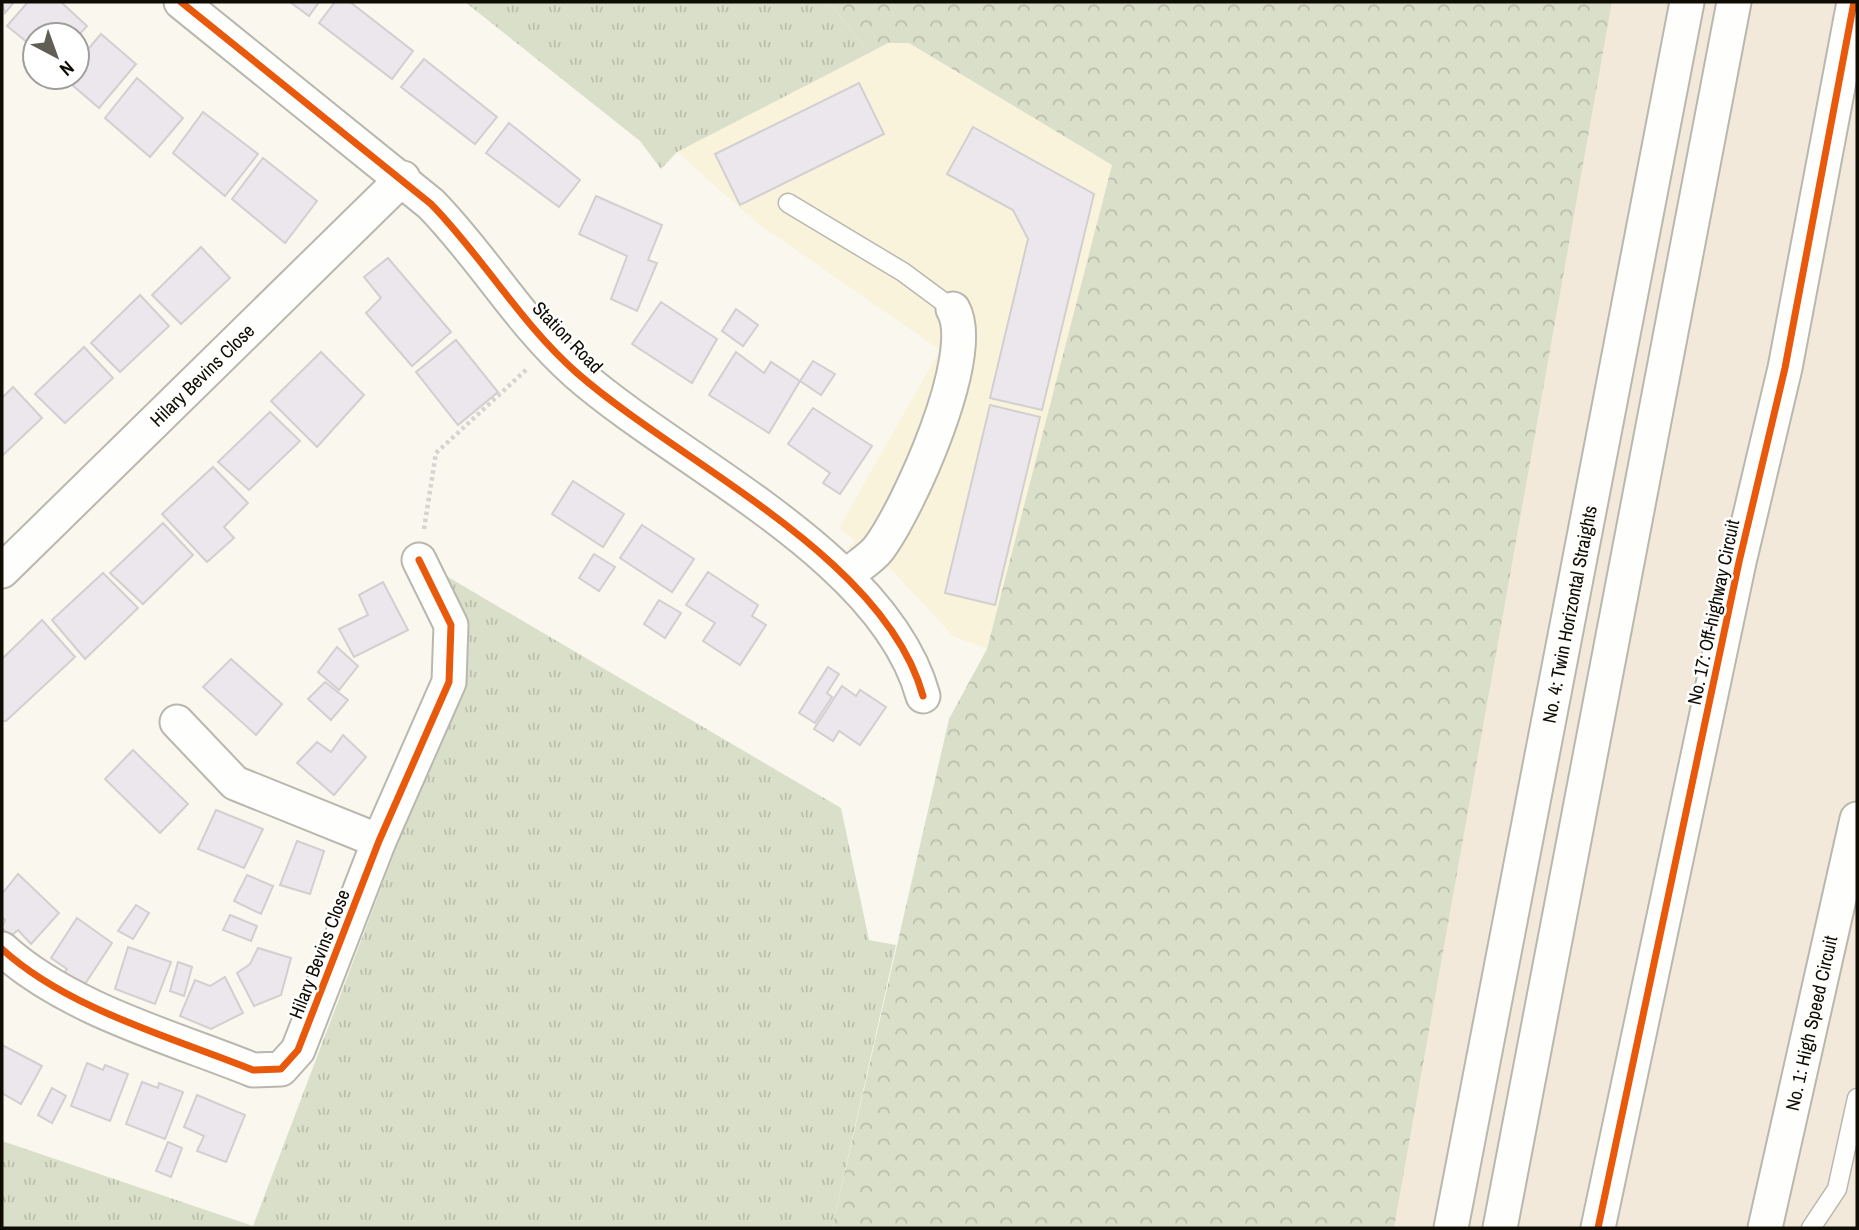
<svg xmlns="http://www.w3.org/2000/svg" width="1859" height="1230" font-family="'Archivo Narrow',sans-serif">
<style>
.built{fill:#faf3db}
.industrial{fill:#f2e9da}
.grass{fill:url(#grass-tufts)}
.forest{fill:url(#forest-crowns)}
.building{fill:#ece7ec;stroke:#d2cfd0;stroke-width:2}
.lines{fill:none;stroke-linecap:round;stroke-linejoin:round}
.service-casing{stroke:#b9b7ae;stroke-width:21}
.minor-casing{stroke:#b9b7ae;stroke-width:37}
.path{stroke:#d5d4d1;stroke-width:4.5;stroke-dasharray:3.5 3.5;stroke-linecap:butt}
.service{stroke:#fefefc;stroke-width:18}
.minor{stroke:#fefefc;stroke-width:33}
.cycleway-casing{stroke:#fff;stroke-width:11}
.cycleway{stroke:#e8590c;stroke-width:7}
.labels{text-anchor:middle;stroke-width:5;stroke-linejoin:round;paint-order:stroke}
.street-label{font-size:19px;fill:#0f0c04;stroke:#fff}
</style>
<defs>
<pattern id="grass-tufts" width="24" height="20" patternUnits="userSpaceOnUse" patternTransform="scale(1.75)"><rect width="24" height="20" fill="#dadfca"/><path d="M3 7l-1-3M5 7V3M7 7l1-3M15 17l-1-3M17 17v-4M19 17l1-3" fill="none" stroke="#babeac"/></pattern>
<pattern id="forest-crowns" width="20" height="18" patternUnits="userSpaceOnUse" patternTransform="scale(1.75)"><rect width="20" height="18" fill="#dadfca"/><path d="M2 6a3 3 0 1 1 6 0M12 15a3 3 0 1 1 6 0" fill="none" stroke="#babeac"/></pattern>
</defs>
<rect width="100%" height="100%" fill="#f9f7ee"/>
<path class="built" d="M888 43H909L1112 165 987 649 953 636 889 567 874 576 848 548 855 541 839 528 940 350 756 222 677 152Z"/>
<path class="industrial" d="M1612 2H1857V1228H1394Z"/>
<g class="grass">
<path d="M465 2H829L869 53 677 152 661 169 640 141Z"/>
<path d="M419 560 841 808 869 940 896 945 832 1228H2V1141L253 1226 457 687Z"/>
</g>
<path class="forest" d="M829 2H1612L1394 1228H832L949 719 987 649 1112 165 909 43H888L869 53Z"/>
<g class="building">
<path d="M2 2H14L5 13Z"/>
<path d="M28 2H61L87 26 77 37 37 34 28 43 7 26Z"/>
<path d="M290 2H319L309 16Z"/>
<path d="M335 2H350L413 51 392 79 319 23Z"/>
<path d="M101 34 136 64 99 108 64 78 77 77V62Z"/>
<path d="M424 59 497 117 475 144 401 87Z"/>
<path d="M137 78 183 118 150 157 105 118Z"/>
<path d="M859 83 884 134 740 205 715 154Z"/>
<path d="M203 112 258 154 225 196 173 153Z"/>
<path d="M509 123 580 180 559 207 486 153Z"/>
<path d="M973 127 1094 194 1042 410 990 398 1028 239 1013 210 947 174Z"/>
<path d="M263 158 317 201 285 243 232 199Z"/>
<path d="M596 196 662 225 648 260 657 263 637 311 611 299 627 256 579 234Z"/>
<path d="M201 247 230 278 181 324 152 295Z"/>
<path d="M388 258 451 332 412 366 366 313 381 298 364 277Z"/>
<path d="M140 295 169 326 120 372 91 343Z"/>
<path d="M661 302 717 339 692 383 632 344Z"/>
<path d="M736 309 758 325 743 346 722 331Z"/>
<path d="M456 340 498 392 458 425 416 372Z"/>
<path d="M84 347 113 378 65 423 35 394Z"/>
<path d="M321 352 364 395 317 447 271 401Z"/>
<path d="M736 352 764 373 771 362 800 381 769 433 709 395Z"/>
<path d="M813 361 835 374 821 395 800 381Z"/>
<path d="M13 387 42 418 2 456V398Z"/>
<path d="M990 405 1040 417 995 605 945 593Z"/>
<path d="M813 408 872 446 840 494 823 483 830 473 788 444Z"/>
<path d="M270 412 300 441 249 490 218 462Z"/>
<path d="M213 467 248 503 224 527 234 538 207 562 162 514Z"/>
<path d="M573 481 624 514 603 547 552 514Z"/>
<path d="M163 523 193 555 143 604 110 573Z"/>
<path d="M642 525 694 559 672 592 620 558Z"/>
<path d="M594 554 615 567 599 591 579 578Z"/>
<path d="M708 572 758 605 752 616 766 625 740 665 703 641 715 623 686 605Z"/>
<path d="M103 573 138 608 85 659 52 620Z"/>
<path d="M383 582 408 630 354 657 339 629 368 615 359 595Z"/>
<path d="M659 600 681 613 665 638 644 624Z"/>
<path d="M42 620 75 657 6 721H2V659Z"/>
<path d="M337 647 358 666 339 690 318 672Z"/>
<path d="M231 659 282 704 256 735 203 687Z"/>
<path d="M828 667 839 674 827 693 832 697 815 723 799 713Z"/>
<path d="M325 682 348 700 331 720 308 699Z"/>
<path d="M842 686 856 696 860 690 886 707 860 745 839 731 833 741 814 729Z"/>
<path d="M343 735 366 757 334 795 297 763 317 742 331 752Z"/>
<path d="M133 750 188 804 160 833 105 779Z"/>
<path d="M216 810 263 829 244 868 198 849Z"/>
<path d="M297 841 324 851 310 894 280 885Z"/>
<path d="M18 874 59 913 31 944 18 930 11 936 2 928 5 920 2 917V894Z"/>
<path d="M247 875 273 886 261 914 234 901Z"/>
<path d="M136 905 149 913 133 939 118 931Z"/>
<path d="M230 915 257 926 251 941 223 930Z"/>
<path d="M77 918 112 943 85 984 64 973 67 969 51 958Z"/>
<path d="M128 947 171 962 155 1004 115 989Z"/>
<path d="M258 948 291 958 281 995 254 1006 237 973 250 964Z"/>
<path d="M178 962 192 967 184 996 170 991Z"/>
<path d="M225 977 243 1013 211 1029 180 1016 195 980 210 986Z"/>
<path d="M2 1045 42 1066 21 1104 2 1093Z"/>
<path d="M87 1063 103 1070 105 1065 128 1074 110 1121 71 1106Z"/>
<path d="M142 1082 158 1088 159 1083 183 1092 165 1139 126 1124Z"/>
<path d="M52 1088 66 1096 52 1123 38 1115Z"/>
<path d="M197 1095 245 1115 226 1162 197 1151 204 1136 184 1127Z"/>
<path d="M168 1142 182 1148 171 1177 156 1171Z"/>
</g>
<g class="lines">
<defs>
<g id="service">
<path d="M788 203 903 272 953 309"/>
<path d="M1811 1228 1837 1189 1857 1098"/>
</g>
<g id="minor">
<path d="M181 2 431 204C483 257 521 324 577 373 681 464 885 557 923 696"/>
<path id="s1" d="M2 571 403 178"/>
<path d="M846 576C856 567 871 559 879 548 908 509 979 354 953 309"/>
<path d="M177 722 235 783 379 841"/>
<path d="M2 949C68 1009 171 1037 253 1070L281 1069 298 1050 379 841 449 682 451 625 419 560"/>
<path id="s2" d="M1451 1228 1687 2"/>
<path d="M1500 1228 1734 2"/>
<path d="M1598 1228 1739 562 1785 368 1854 2"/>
<path id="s3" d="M1765 1228 1857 819"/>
</g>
</defs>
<use href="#service" class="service-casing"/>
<use href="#minor" class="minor-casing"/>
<path class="path" d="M424 529 436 453 527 369"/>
<use href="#service" class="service"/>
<use href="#minor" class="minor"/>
<defs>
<g id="cycleway">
<path d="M181 2 431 204C483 257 521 324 577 373 681 464 885 557 923 696"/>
<path d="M2 949C68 1009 171 1037 253 1070L281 1069 298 1050 379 841 449 682 451 625 419 560"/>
<path d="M1598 1228 1739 562 1785 368 1854 2"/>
</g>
</defs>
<use href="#cycleway" class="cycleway-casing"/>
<use href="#cycleway" class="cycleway"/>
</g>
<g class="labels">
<g class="street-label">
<text transform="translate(568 337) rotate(46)" y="7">Station Road</text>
<text dy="7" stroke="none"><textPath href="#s1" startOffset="280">Hilary Bevins Close</textPath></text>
<text transform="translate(1713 612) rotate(-78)" y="7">No. 17: Off-highway Circuit</text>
<text dy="7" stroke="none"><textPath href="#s2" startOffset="625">No. 4: Twin Horizontal Straights</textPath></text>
<text transform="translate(319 954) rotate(-69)" y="7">Hilary Bevins Close</text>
<text dy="7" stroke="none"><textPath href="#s3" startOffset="210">No. 1: High Speed Circuit</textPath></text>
</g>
</g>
<rect width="1859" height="1230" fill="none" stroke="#0f0c04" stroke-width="7"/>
<g transform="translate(56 56) rotate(139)"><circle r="33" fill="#ffffff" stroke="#9f9e9b" stroke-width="2"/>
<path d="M0-5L12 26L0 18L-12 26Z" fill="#615e56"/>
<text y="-10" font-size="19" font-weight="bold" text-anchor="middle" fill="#0f0c04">N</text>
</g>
</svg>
